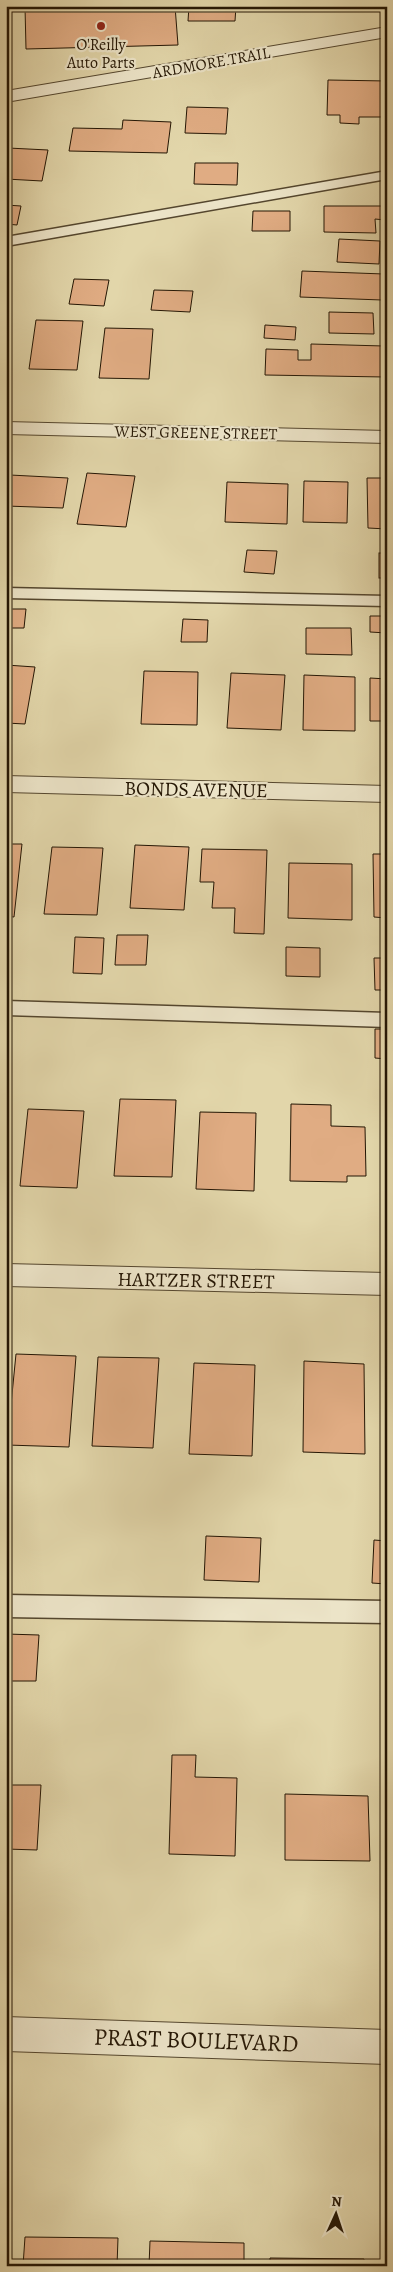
<svg xmlns="http://www.w3.org/2000/svg" width="393" height="2272" font-family="Alegreya,serif">
<style>
.building{fill:#e0ac83;stroke:#241604}
.lines{fill:none;stroke-linecap:round;stroke-linejoin:round}
.service-casing{stroke:#54462e;stroke-width:3}
.minor-casing{stroke:#54462e;stroke-width:2}
.tertiary-casing{stroke:#54462e;stroke-width:2}
.service{fill:#ece4c8;fill-rule:evenodd}
.minor{fill:#ece4c8;fill-rule:evenodd}
.tertiary{fill:#ece4c8;fill-rule:evenodd}
.poi-dot{fill:#8f2418;stroke:#ece4c8;stroke-width:2}
.labels{text-anchor:middle;stroke-width:4.5;stroke-linejoin:round;paint-order:stroke}
.far-poi-label{font-size:16px;fill:#241604;stroke:#ece4c8}
.far-street-label{font-size:16px;fill:#241604;stroke:#ece4c8}
.street-label{font-size:20px;fill:#241604;stroke:#ece4c8}
.near-street-label{font-size:24px;fill:#241604;stroke:#ece4c8}
</style>
<rect width="100%" height="100%" fill="#e2d6aa"/>
<filter id="stains"><feTurbulence type="fractalNoise" baseFrequency=".004" numOctaves="4"/><feColorMatrix values="0 0 0 0 .2 0 0 0 0 .09 0 0 0 0 .02 0 0 0 .5 -.17"/></filter>
<radialGradient id="worn" r=".72"><stop offset=".6" stop-color="#630" stop-opacity="0"/><stop offset="1" stop-color="#630" stop-opacity=".3"/></radialGradient>
<g class="building">
<path d="M175 6 178 45 26 49 25 7Z"/>
<path d="M189 6H236L235 21H188Z"/>
<path d="M328 80 387 81V117H359V124L340 123V115H327Z"/>
<path d="M187 107 228 108 226 134 185 133Z"/>
<path d="M123 120 171 122 167 153 69 151 73 128 122 129Z"/>
<path d="M8 148 48 150 42 181 6 179Z"/>
<path d="M195 163H238L237 185 194 184Z"/>
<path d="M6 205 21 206 17 225 6 224Z"/>
<path d="M324 206H384L385 220 375 219 376 233 324 232Z"/>
<path d="M253 211H290V231H252Z"/>
<path d="M339 239 380 241 379 264 337 262Z"/>
<path d="M302 271 384 274 382 300 300 297Z"/>
<path d="M74 279 109 280 104 306 69 304Z"/>
<path d="M154 290 193 291 190 312 151 310Z"/>
<path d="M329 312 373 313 374 334 329 333Z"/>
<path d="M36 320 83 321 77 370 29 369Z"/>
<path d="M265 325 296 327 295 340 264 338Z"/>
<path d="M105 328 153 329 149 379 99 378Z"/>
<path d="M311 344 384 346 385 377 265 375 266 349 298 350V360H311Z"/>
<path d="M87 473 135 476 126 527 77 524Z"/>
<path d="M10 475 68 478 63 508 6 506Z"/>
<path d="M367 478H387V529L368 528Z"/>
<path d="M304 481 348 482 347 523 303 522Z"/>
<path d="M227 482 288 484 287 524 225 522Z"/>
<path d="M247 550 277 551 274 574 244 572Z"/>
<rect x="379" y="553" width="8" height="25"/>
<path d="M6 609H26L24 628H6Z"/>
<path d="M370 616H387V633L370 632Z"/>
<path d="M183 619 208 620 207 642H181Z"/>
<path d="M306 628H351L352 655 306 654Z"/>
<path d="M6 665 35 667 25 724 6 723Z"/>
<path d="M144 671 198 672 197 725 141 724Z"/>
<path d="M231 673 285 675 281 730 227 728Z"/>
<path d="M304 675 355 677V731L303 730Z"/>
<path d="M370 678 387 679V721H370Z"/>
<path d="M6 844H22L14 917 6 916Z"/>
<path d="M135 845 189 847 184 910 130 908Z"/>
<path d="M52 847 103 848 97 915 44 914Z"/>
<path d="M202 849 267 850 264 934 234 933 235 908H212L214 882H200Z"/>
<path d="M373 854H387V918L374 917Z"/>
<path d="M289 863 352 864V920L288 918Z"/>
<path d="M117 935H148L146 965H115Z"/>
<path d="M75 937 104 938 102 974 73 973Z"/>
<path d="M286 947 320 948V977L286 976Z"/>
<path d="M374 958H387V990H375Z"/>
<path d="M375 1029H387V1059L375 1058Z"/>
<path d="M120 1099 176 1100 172 1177 114 1176Z"/>
<path d="M291 1104 331 1105V1126L365 1127 366 1176H347V1182L290 1181Z"/>
<path d="M28 1109 84 1111 77 1188 20 1186Z"/>
<path d="M200 1112 256 1113 254 1191 196 1189Z"/>
<path d="M16 1354 76 1356 69 1447 7 1445Z"/>
<path d="M98 1357 159 1358 153 1448 92 1446Z"/>
<path d="M304 1361 364 1364 365 1454 303 1452Z"/>
<path d="M194 1363 255 1365 252 1456 189 1454Z"/>
<path d="M206 1536 261 1538 259 1582 204 1580Z"/>
<path d="M374 1540 387 1541V1584L372 1583Z"/>
<path d="M6 1634 39 1635 36 1681H6Z"/>
<path d="M387 1746V1848L383 1847Z"/>
<path d="M172 1755H196L195 1777 237 1778 235 1856 169 1854Z"/>
<path d="M6 1785H41L37 1850 6 1849Z"/>
<path d="M285 1794 368 1796 370 1861 285 1860Z"/>
<path d="M25 2237 118 2238 117 2266H23Z"/>
<path d="M150 2241 244 2243V2266H149Z"/>
<path d="M270 2258 364 2259V2266H270Z"/>
</g>
<g class="lines">
<defs>
<g id="service">
<path d="M387 171V179L6 246V237Z"/>
<path d="M6 588 387 596V606L6 598Z"/>
<path d="M6 1001 387 1013V1027L6 1015Z"/>
<path d="M6 1595 387 1601V1623L6 1617Z"/>
</g>
<g id="minor">
<path d="M6 422 387 431V443L6 434Z"/>
<path d="M6 776 387 786V802L6 792Z"/>
<path d="M6 1264 387 1273V1295L6 1286Z"/>
<path d="M6 2017 387 2030V2064L6 2051Z"/>
</g>
<path id="tertiary" d="M387 27V37L6 102V91Z"/>
</defs>
<use href="#service" class="service-casing"/>
<use href="#minor" class="minor-casing"/>
<use href="#tertiary" class="tertiary-casing"/>
<use href="#service" class="service"/>
<use href="#minor" class="minor"/>
<use href="#tertiary" class="tertiary"/>
</g>
<circle class="poi-dot" cx="101" cy="26" r="5"/>
<g class="labels">
<g class="far-poi-label">
<text x="101" y="50">O'Reilly<tspan x="101" dy="18">Auto Parts</tspan></text>
</g>
<g class="far-street-label">
<text transform="translate(211 62) rotate(-10)" y="6">ARDMORE TRAIL</text>
<text transform="translate(196 432) rotate(1)" y="6">WEST GREENE STREET</text>
</g>
<g class="street-label">
<text transform="translate(196 789) rotate(1)" y="7">BONDS AVENUE</text>
<text transform="translate(196 1280) rotate(1)" y="7">HARTZER STREET</text>
</g>
<g class="near-street-label">
<text transform="translate(196 2040) rotate(2)" y="8">PRAST BOULEVARD</text>
</g>
</g>
<rect width="393" height="2272" fill="none" stroke="#e2d6aa" stroke-width="25"/>
<rect x="8" y="8" width="378" height="2257" fill="none" stroke="#241604" stroke-width="2.5"/>
<rect x="12" y="12" width="368" height="2247" fill="none" stroke="#241604"/>
<g transform="translate(336 2214) rotate(3)" stroke="#ece4c8" stroke-width="4" paint-order="stroke">
<path d="M0-4L9 19L0 12L-9 19Z" fill="#241604"/>
<text y="-8" font-size="14" font-weight="bold" text-anchor="middle" fill="#241604">N</text>
</g>
<rect width="100%" height="100%" filter="url(#stains)"/>
<rect width="100%" height="100%" fill="url(#worn)"/>
</svg>
